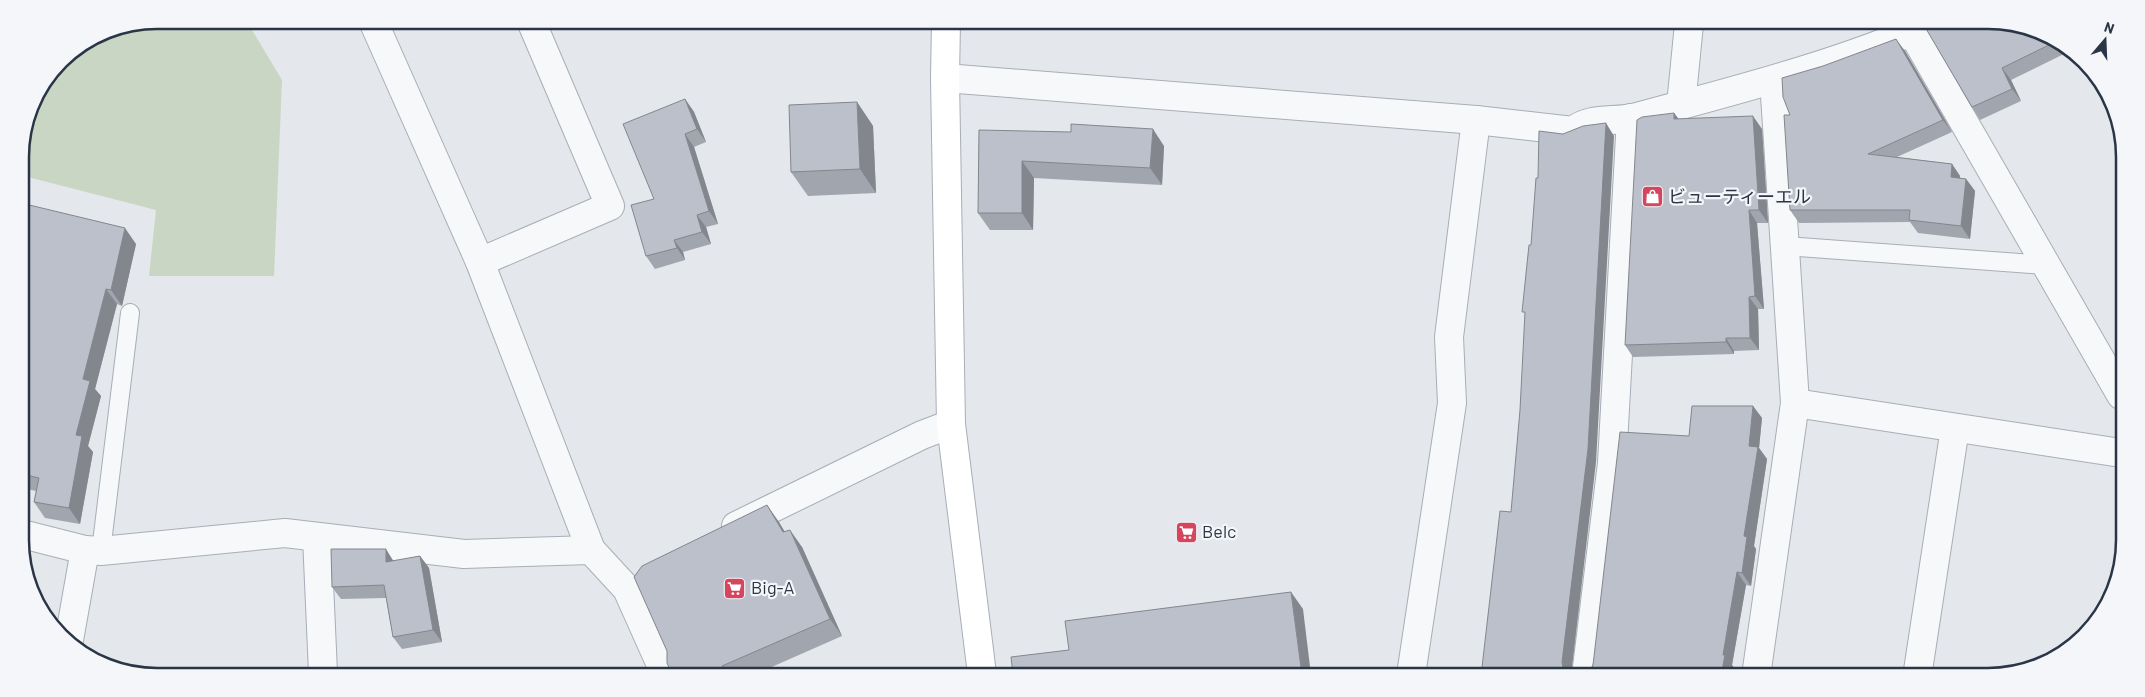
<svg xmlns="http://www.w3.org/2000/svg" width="2145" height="697" font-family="Barlow,'Noto Sans JP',sans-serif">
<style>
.green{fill:#c9d6c4}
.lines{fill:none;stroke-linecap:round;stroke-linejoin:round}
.lane-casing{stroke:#a8aeb7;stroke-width:20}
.street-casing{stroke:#a8aeb7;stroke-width:30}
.secondary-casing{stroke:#a8aeb7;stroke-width:30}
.lane{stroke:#f7f8fa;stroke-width:18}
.street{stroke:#f7f8fa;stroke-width:28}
.secondary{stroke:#fff;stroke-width:28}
.wall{fill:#a1a5ae}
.shaded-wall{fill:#83868d}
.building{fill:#bbc0ca;stroke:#83868d}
.labels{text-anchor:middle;stroke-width:4.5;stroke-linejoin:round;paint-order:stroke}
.poi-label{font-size:18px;fill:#2a3546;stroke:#f4f6f9;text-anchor:start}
.rim{fill:none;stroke:#2a3546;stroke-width:2.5}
</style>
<rect width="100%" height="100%" fill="#e4e7ec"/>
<path class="green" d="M157 20H246L282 80 274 276H149L156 210 20 175C20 111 44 60 104 31 119 24 140 23 157 20Z"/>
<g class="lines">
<defs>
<g id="lane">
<path d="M1785 246 2046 265"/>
<path d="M101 551 130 313"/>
</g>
<g id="street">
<path d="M373 21 480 262 591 550 627 589 665 674"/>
<path d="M1912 32 2121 395"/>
<path d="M945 78 1476 120 1573 131C1590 116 1615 123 1637 117 1736 90 1836 65 1930 24"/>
<path d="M1681 105 1689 24"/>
<path d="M480 262 610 206 531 21"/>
<path d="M1795 403 2121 453"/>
<path d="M736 526 922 435 951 424"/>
<path d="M22 534 85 550 101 551 285 533 464 554 591 550"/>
<path d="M317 537 323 673"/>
<path d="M69 640 85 550"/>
<path d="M1411 675 1452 403 1449 337 1476 120"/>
<path d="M1586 676 1612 463 1631 118"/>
<path d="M1756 676 1795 403 1774 80"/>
<path d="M1917 677 1955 428"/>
</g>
<path id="secondary" d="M946 22 945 78 951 424 982 674"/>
</defs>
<use href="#lane" class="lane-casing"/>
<use href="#street" class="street-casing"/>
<use href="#secondary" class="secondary-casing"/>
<use href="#lane" class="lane"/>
<use href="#street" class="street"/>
<use href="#secondary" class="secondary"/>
</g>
<g class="wall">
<path d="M2024 25 2068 52 2011 80 2021 101 1980 120 1972 107Z"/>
<path d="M1905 51 1952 132 1897 157 1952 164 1960 176V178L1966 179 1975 191 1970 239 1918 233 1910 222 1799 223 1790 210V115Z"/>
<path d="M685 99 694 112 706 142 694 147 718 224 706 227 711 244 683 252 685 260 655 269 646 256 654 199Z"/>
<path d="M857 102 873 126 876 193 808 196 791 172Z"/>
<path d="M1674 113 1679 119 1762 129 1768 223H1757L1764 309H1758L1759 350 1734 351V354L1633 357 1625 345Z"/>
<path d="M979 130 1164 146 1162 185 1034 178 1033 230H990L978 213Z"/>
<path d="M21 203 136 244 122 306 117 304 95 389 101 396 88 446 93 452 80 524 45 518 34 502 36 491 22 488 21 294 24 282H21Z"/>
<path d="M1753 406 1762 418 1759 448 1767 459 1754 546 1756 549 1751 586 1746 585 1732 665 1734 668 1589 673 1689 436Z"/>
<path d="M767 505 784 531 802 547 842 636 756 674H672Z"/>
<path d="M420 556 429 568 442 642 402 649 393 637 386 598 341 599 332 587 394 561Z"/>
</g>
<g class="shaded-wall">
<path d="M1896 39 1905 51 1952 132 1943 120Z"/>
<path d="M2002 68 2011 80 2021 101 2012 89Z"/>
<path d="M685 99 694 112 706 142 697 129Z"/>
<path d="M857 102 873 126 876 193 860 169Z"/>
<path d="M1674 113 1683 126 1674 119Z"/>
<path d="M1753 116 1762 129 1768 223 1759 210Z"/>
<path d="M1606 123 1614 136 1596 462 1571 676H1567L1563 669 1562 662Z"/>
<path d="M1153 129 1164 146 1162 185 1150 168Z"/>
<path d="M685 134 694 147 718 224 709 211Z"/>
<path d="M1022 161 1034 178 1033 230 1022 213Z"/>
<path d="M1952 164 1960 176 1959 189 1951 177Z"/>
<path d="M1966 179 1975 191 1970 239 1961 226Z"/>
<path d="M1749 210 1757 223 1764 309 1755 296Z"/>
<path d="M697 215 706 227 711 244 702 232Z"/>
<path d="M125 228 136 244 122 306 111 290Z"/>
<path d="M674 240 683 252 685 260 677 248Z"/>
<path d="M106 289 117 304 95 389 101 396 88 446 93 452 80 524 69 508 76 435 83 379Z"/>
<path d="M1749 297 1758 309 1759 350 1750 338Z"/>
<path d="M1726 338 1734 351V354L1726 342Z"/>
<path d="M1753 406 1762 418 1759 448 1767 459 1754 546 1756 549 1751 586 1742 573 1749 446Z"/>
<path d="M767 505 779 522 795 549 783 532Z"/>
<path d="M790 530 802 547 842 636 830 619Z"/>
<path d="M386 549 394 562H386Z"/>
<path d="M420 556 429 568 442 642 433 630Z"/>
<path d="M1737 572 1746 585 1732 665 1734 668 1732 676H1721L1723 655Z"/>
<path d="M1291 592 1303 609 1311 675H1302Z"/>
</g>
<g class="building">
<path d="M1928 24 2024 25 2053 43 2002 68 2012 89 1972 107 1925 27Z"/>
<path d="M1896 39 1943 120 1868 154 1952 164 1951 177 1966 179 1961 226 1909 220 1910 210H1790L1784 115H1790L1783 97 1782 78 1823 66Z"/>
<path d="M685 99 697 129 685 134 709 211 697 215 702 232 674 240 677 248 646 256 631 205 654 199 623 124Z"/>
<path d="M857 102 860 169 791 172 789 105Z"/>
<path d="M1674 113V119L1753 116 1759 210H1749L1755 296 1749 297 1750 338H1726V342L1625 345 1637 120 1642 117Z"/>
<path d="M1606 123 1588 449 1562 662 1563 669 1568 676H1481L1500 511 1511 512 1520 410 1525 312H1522L1529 245H1531L1536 178H1538L1539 131 1563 134 1583 126Z"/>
<path d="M1071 124 1153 129 1150 168 1022 161V213H978L979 130 1071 132Z"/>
<path d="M21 203 125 228 111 290 106 289 83 379 90 381 76 435 82 436 69 508 34 502 39 478 22 474 21 294 27 270 21 268Z"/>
<path d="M1692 406H1753L1749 446 1758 447 1744 536 1747 537 1742 573 1737 572 1723 655H1725L1721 676H1586L1589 673 1593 665 1620 432 1689 436Z"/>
<path d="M767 505 783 532 790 530 830 619 722 666 726 674H672L667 663V651L634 577 642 566Z"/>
<path d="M331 549H386V562L420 556 433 630 393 637 384 585 332 587Z"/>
<path d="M1291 592 1302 675 1013 674 1011 657 1069 650 1065 621Z"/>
</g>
<defs>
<symbol id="shop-square" viewBox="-11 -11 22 22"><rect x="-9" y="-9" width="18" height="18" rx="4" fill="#d5455d" stroke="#f4f6f9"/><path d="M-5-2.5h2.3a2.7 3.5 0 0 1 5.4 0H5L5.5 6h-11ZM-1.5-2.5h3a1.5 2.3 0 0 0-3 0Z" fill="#fff"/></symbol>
<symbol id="supermarket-square" viewBox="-11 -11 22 22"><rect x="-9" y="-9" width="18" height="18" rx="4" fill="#d5455d" stroke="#f4f6f9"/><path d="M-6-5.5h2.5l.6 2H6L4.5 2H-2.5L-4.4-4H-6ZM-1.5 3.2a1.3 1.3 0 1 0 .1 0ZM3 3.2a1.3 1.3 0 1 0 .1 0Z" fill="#fff"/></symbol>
</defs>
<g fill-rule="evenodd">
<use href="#shop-square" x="1640" y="184" width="25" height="25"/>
<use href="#supermarket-square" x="1174" y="520" width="25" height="25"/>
<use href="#supermarket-square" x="722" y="576" width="25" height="25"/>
</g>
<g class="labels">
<g class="poi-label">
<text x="1668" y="203">ビューティーエル</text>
<text x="1202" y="538">Belc</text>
<text x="751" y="594">Big-A</text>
</g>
</g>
<path d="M0 0H2145V697H0ZM157 29H1988A128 128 0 0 1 2116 157V540A128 128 0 0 1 1988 668H157A128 128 0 0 1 29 540V157A128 128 0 0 1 157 29Z" fill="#f4f6f9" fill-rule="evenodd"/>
<path class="rim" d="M157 29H1988A128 128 0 0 1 2116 157V540A128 128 0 0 1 1988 668H157A128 128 0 0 1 29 540V157A128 128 0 0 1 157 29Z"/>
<g transform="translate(2105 40) rotate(19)" stroke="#f4f6f9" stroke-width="4" paint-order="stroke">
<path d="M0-4L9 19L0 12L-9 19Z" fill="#2a3546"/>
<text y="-8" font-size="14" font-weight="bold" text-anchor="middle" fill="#2a3546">N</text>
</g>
</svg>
